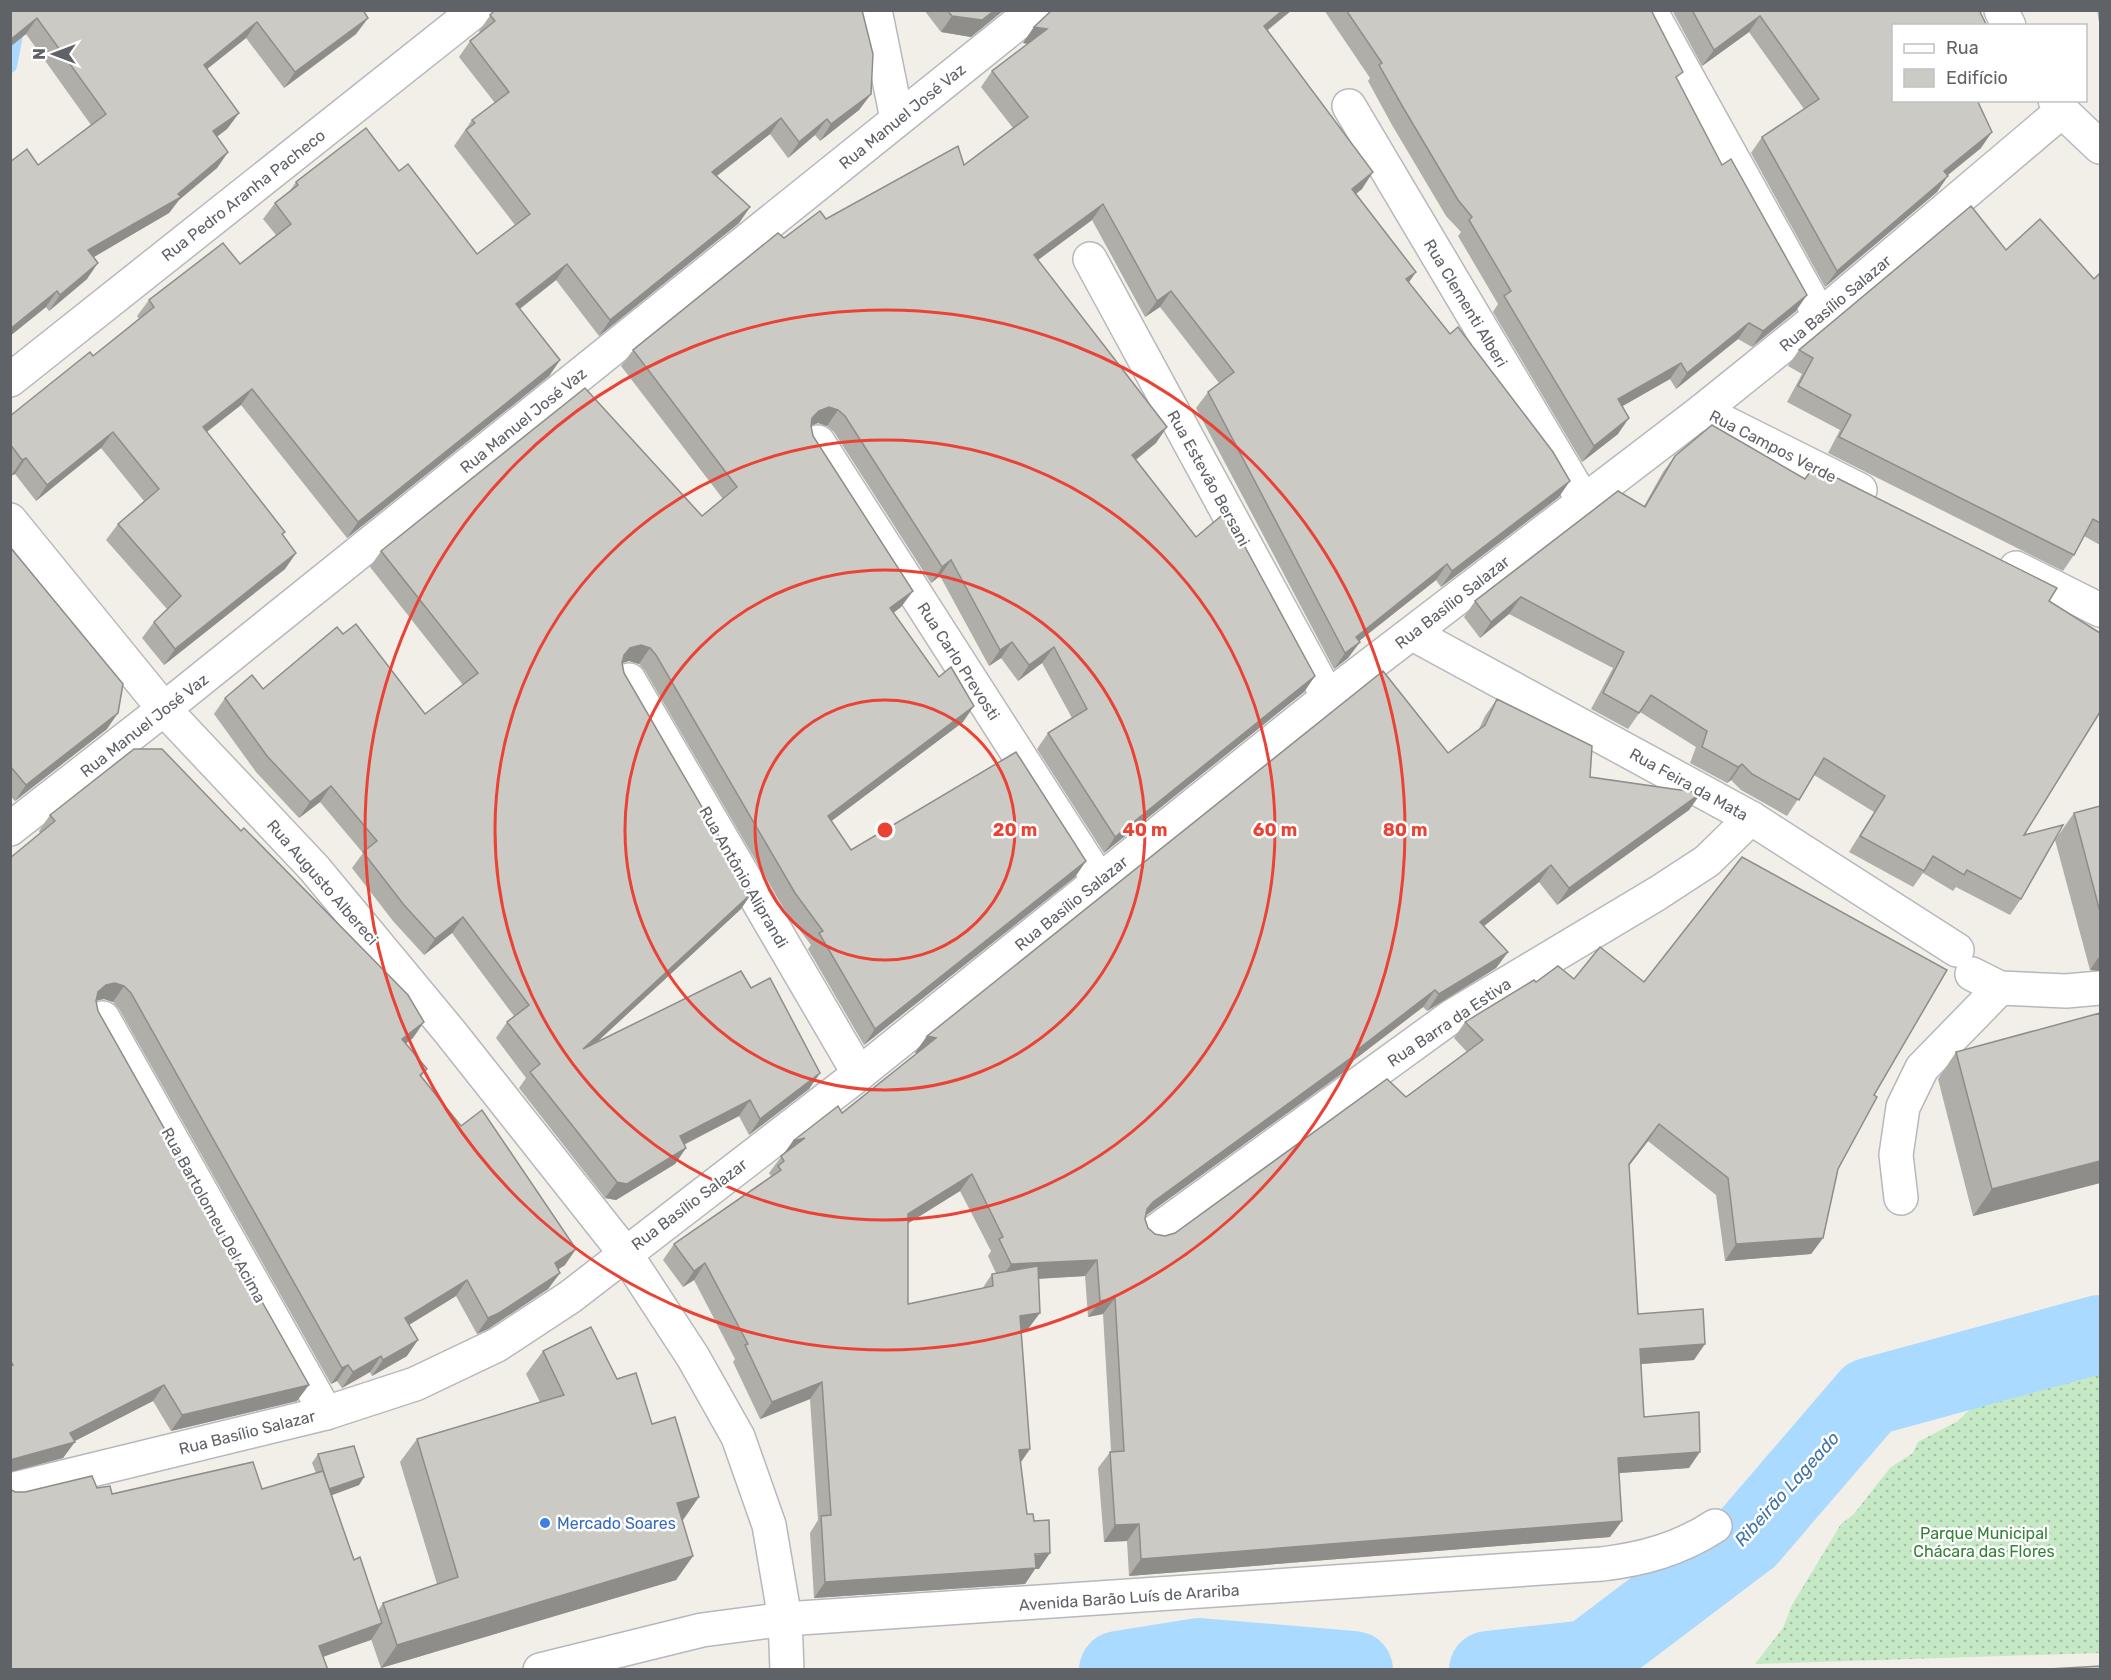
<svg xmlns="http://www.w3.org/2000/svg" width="2111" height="1680" font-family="Rubik,sans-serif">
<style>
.grass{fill:url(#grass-dots)}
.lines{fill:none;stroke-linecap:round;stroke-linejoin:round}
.stream{stroke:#aadaff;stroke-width:14}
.river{stroke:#aadaff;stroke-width:78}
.street-casing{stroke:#b5b8bc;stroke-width:36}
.secondary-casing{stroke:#b6babf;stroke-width:36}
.street{stroke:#fff;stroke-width:33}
.secondary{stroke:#fff;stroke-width:33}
.wall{fill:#afaea9;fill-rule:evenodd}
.shaded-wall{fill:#8f8d8a}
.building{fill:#cccac5;stroke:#8f8d8a;stroke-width:1.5}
.ring{fill:none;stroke:#ea4335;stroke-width:3}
.shop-dot{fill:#3f7fe0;stroke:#fff;stroke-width:2}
.labels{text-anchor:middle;stroke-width:5;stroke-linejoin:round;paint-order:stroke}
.street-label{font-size:16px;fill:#5f6368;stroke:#fff}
.shop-label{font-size:16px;fill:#366cbe;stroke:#fff;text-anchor:start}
.park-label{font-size:16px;fill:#348238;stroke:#fff}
.water-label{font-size:18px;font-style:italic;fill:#4174aa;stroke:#fff}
.centre{fill:#ea4335;stroke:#fff;stroke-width:3}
.ring-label{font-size:18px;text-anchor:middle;font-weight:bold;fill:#ea4335;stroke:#fff;stroke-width:5;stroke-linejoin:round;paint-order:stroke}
</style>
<defs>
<pattern id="grass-dots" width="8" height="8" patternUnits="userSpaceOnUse" patternTransform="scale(1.5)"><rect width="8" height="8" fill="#c5e8c5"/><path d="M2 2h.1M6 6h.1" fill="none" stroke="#a3c0a4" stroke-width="1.8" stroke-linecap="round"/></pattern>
</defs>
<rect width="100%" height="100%" fill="#f1efe8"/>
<path class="grass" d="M2100 1349V1653L1755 1664 1783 1628 1792 1605 1841 1524 1853 1515 1890 1468 1913 1453 1918 1442 1958 1421 1993 1388 2034 1370Z"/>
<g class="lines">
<path class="stream" d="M10 66 21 10"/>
<g class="river">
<path d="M1118 1670 1199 1657 1354 1670"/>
<path d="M1488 1670 1588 1659 1748 1538 1869 1397 2100 1334"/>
</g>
<defs>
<g id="street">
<path d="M875 10 897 119"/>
<path d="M1650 10 1820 316"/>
<path d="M1349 106 1583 500"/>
<path d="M1090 259 1328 697"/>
<path d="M10 380 476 10"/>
<path d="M1702 411 1860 490"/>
<path d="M818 442 1099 880"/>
<path d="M10 520 164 709 314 868 450 1032 625 1253 693 1357 738 1437 769 1525 785 1619 787 1670"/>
<path d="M2016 568 2100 610"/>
<path d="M1413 634 1751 818 1957 950"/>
<path d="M629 680 859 1074"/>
<path d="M10 829 164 709 1034 10"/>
<path d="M1972 974 2000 988 2066 991 2100 988"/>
<path d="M103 1018 326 1413"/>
<path d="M1901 1198 1896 1155 1903 1107 1922 1068 2000 988"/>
<path d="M1152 1234 1451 1017 1658 893 1707 861 1751 818"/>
<path d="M10 1490 326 1413 415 1384 497 1345 570 1297 859 1074 1328 697 1702 411 1820 316 2062 111"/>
<path d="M540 1670 702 1630 785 1619 1602 1564C1643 1559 1680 1549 1715 1526"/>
</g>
<g id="secondary">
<path d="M2001 10 2009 26"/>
<path d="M2055 100 2062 111 2100 147"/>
</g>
</defs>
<use href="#street" class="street-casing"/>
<use href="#secondary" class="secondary-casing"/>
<use href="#street" class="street"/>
<use href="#secondary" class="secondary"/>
</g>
<g class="wall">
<path d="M10 10 368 18 356 34 284 88 246 38 207 69 239 113 227 129 217 137 228 152 217 168 179 200 169 213 93 257 87 279 49 311 46 307 10 336V162L38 165 91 125 26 34 10 47Z"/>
<path d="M494 10H862L871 94 859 110 820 141 815 135 788 158 770 134 717 176 750 207 739 223 599 336 556 280 520 309 560 360 549 376 347 538 241 405 207 432 296 553 285 569 164 665 142 638 154 622 167 609 106 540 118 524 144 501 101 448 36 501 15 474 10 476V416L93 356 139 319 137 316 149 300 240 264 276 235 263 219 275 203 289 192 296 182 399 171 477 254 515 225 454 146 472 120 495 103 459 57 470 41 480 33 479 31Z"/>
<path d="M924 10H1004L971 37 941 32Z"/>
<path d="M1292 10 1267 31 1362 189 1356 194 1408 282 1559 497 1441 587 1436 580 1359 641 1360 642 1348 658 1334 669 1196 408 1208 392 1219 383 1160 307 1145 317 1092 220 1038 260 1156 443 1136 460 1196 537 1315 676 1304 692 1104 853 1037 749 1048 733 1072 718 1042 663 1018 681 1001 658 989 666 940 576 931 583 834 432 827 426 818 423 811 426 813 436 913 591 901 607 893 613 963 722 831 821 851 850 1086 861 1075 877 864 1045 808 949 811 945 784 909 645 671 639 664 629 661 622 663 624 673 741 909 596 1043 751 988 820 1073 809 1089 749 1135 739 1116 684 1145 686 1148 675 1164 616 1200 605 1198 519 1088 526 1078 496 1038 507 1022 514 1016 452 933 424 955 393 921 352 868 363 853 320 802 299 818 256 772 214 714 225 698 263 689 343 634 425 714 463 685 370 567 381 551 702 516 723 499 621 366 633 350 784 238 826 219 964 165 1013 128 981 87 992 71 1028 44 1023 43 1034 27Z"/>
<path d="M1324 10H1651L1677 80 1796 311 1752 347 1738 339 1676 389 1670 379 1622 406 1618 434 1582 462 1493 312 1498 304 1458 236 1461 232 1446 216 1392 125 1368 81 1370 78Z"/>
<path d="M1672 10H1980L1893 26 1981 148 1948 175 1937 192 1825 287 1751 153 1762 137 1804 109 1749 32 1702 66Z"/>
<path d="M2097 10H2100V28Z"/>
<path d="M2006 250 2094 279 2100 273V545L2084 536 2074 555 2063 571 1828 453 1840 430 1787 402 1802 374 1788 366 1799 350Z"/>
<path d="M1675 456 1804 479 1812 469 2049 601 2024 835 2021 899 2010 915 1956 887 1953 891 1923 873 1913 887 1849 852 1874 812 1814 775 1787 816 1741 790 1731 780 1727 783 1690 763 1696 747 1640 712 1628 729 1591 709 1613 668 1509 614 1480 638 1464 617 1475 601 1644 506 1663 472Z"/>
<path d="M10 547 107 729 15 801 10 796Z"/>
<path d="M1497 699 1590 777 1701 793 1689 810 1557 905 1539 882 1484 926 1508 952 1496 968 1427 1011 1423 1007 1354 1060 1348 1069 1146 1215 1145 1219 1148 1228 1155 1234 1165 1236 1175 1233 1406 1097 1467 1052 1454 1038 1465 1022 1536 982 1574 979 1644 982 1874 1095 1838 1169 1823 1238 1811 1254 1725 1261 1716 1195 1648 1141 1629 1166 1638 1314 1694 1360 1641 1364 1644 1417 1689 1468 1619 1473 1610 1537 1129 1576 1127 1541 1104 1542 1098 1468 1111 1451 1103 1314 1088 1317 1085 1276 1038 1279 1028 1329 1021 1330 1020 1463 1027 1514 1039 1569H1035L1025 1584 814 1598 810 1533 818 1520 810 1399 760 1419 733 1362 735 1359 694 1280 683 1287 663 1260 674 1244 771 1176 769 1173 793 1141 842 1113 917 1053H915L927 1036 1448 753 1479 729 1485 716ZM960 1191 991 1251 988 1256 996 1273 992 1274 982 1289 908 1304V1223Z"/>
<path d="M2100 806V971L2090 970 2055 840 2074 813Z"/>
<path d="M50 815 413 1038 405 1044 427 1069 421 1077 565 1265 558 1269 560 1273 548 1289 488 1329 477 1334 456 1296 409 1325 407 1356 372 1376 370 1372 342 1388 337 1381 331 1384 119 1009 113 1002 104 999 96 1001 98 1011 297 1401 171 1431 153 1401 74 1441 63 1458 10 1472V858L40 833 39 831Z"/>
<path d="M1956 1052 2100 1183 1973 1216 1938 1079Z"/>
<path d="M543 1351 683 1520H682L693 1556 676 1580 381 1668 371 1639 323 1657 15 1492H25L97 1488 112 1494 262 1489 316 1473 312 1463 318 1454 364 1477 359 1485 332 1495 354 1560 378 1611 383 1603 437 1584 400 1462 417 1439 540 1402 526 1374Z"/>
</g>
<g class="shaded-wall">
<path d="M995 10H1004L971 37 941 32 952 16Z"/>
<path d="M1283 10H1292L1252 42 1264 26Z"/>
<path d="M1760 16 1749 32 1702 66 1714 50Z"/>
<path d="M37 18 26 34 10 47V40Z"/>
<path d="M368 18 356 34 284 88 295 72Z"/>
<path d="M257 22 246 38 192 81 204 65Z"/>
<path d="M1034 27 1047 29 1036 45 1023 43Z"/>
<path d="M871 94 859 110 820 141 831 124Z"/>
<path d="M239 113 227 129 202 147 213 131Z"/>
<path d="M781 118 770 134 701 188 712 172Z"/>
<path d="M827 119 815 135 788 158 799 142Z"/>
<path d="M1992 132 1981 148 1933 187 1944 171Z"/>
<path d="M228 152 217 168 179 200 169 213 77 267 88 250 178 194Z"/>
<path d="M1373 172 1362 189 1341 205 1352 189Z"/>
<path d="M1948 176 1937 192 1825 287 1837 271Z"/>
<path d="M1103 204 1092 220 1023 271 1034 255Z"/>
<path d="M750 207 739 223 599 336 610 320Z"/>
<path d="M98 263 87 279 49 311 60 295Z"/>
<path d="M567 264 556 280 505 320 516 304Z"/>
<path d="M1416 272 1405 288 1406 279Z"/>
<path d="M57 291 46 307 10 336V329Z"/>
<path d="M1171 291 1160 307 1145 317 1157 301Z"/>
<path d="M1807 295 1796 311 1752 347 1763 331Z"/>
<path d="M1749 323 1738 339 1676 389 1687 373Z"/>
<path d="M560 360 549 376 347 538 358 522Z"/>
<path d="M1681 363 1670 379 1607 415 1618 399Z"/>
<path d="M252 389 241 405 192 443 203 427Z"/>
<path d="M829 407 838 410 827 426 818 423 807 427 812 418 819 411Z"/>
<path d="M1629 418 1618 434 1582 462 1594 446Z"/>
<path d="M1167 427 1156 443 1121 471 1132 455Z"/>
<path d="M113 432 101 448 36 501 47 485Z"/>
<path d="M26 458 15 474 11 476 22 460Z"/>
<path d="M1570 481 1559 497 1441 587 1452 571Z"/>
<path d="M296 553 285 569 164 665 175 649Z"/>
<path d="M951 560 940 576 931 583 942 567Z"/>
<path d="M1447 564 1436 580 1344 653 1356 637Z"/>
<path d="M913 591 901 607 879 624 890 608Z"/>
<path d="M1521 597 1509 614 1480 638 1491 622Z"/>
<path d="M1012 642 1001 658 989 666 1000 650Z"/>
<path d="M1360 642 1348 658 1334 669 1345 653Z"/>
<path d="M641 645 650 648 639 664 629 661 619 664 624 655 630 648Z"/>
<path d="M1054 647 1042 663 1018 681 1029 665Z"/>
<path d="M1315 676 1304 692 1104 853 1115 837Z"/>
<path d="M974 706 963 722 817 832 828 816Z"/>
<path d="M118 713 107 729 15 801 26 785Z"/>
<path d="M1742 764 1731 780 1727 783 1738 767Z"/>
<path d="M331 786 320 802 299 818 310 802Z"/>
<path d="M1701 793 1689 810 1557 905 1569 888Z"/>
<path d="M1086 861 1075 877 864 1045 875 1029Z"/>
<path d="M1551 865 1539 882 1469 938 1480 922Z"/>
<path d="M752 893 741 909 572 1065 583 1049Z"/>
<path d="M463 917 452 933 424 955 435 939Z"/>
<path d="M1508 952 1496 968 1427 1011 1439 994Z"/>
<path d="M2100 955V971L2090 970Z"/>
<path d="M115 983 124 986 113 1002 104 999 94 1001 98 992 106 985Z"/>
<path d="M1435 990 1423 1007 1354 1060 1348 1069 1141 1219 1153 1202 1357 1050Z"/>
<path d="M424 1022 413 1038 391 1055 402 1039Z"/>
<path d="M927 1036 936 1038 925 1054 915 1053Z"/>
<path d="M820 1073 809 1089 749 1135 760 1119Z"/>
<path d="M750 1100 739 1116 669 1152 680 1136Z"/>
<path d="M1659 1124 1648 1141 1617 1181 1629 1164Z"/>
<path d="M805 1138 794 1155 781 1158 793 1141Z"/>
<path d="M686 1148 675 1164 616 1200 605 1198 617 1182Z"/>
<path d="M2100 1161V1183L1973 1216 1992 1189Z"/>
<path d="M972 1174 960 1191 896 1231 908 1214Z"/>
<path d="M1823 1238 1811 1254 1725 1261 1736 1244Z"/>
<path d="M576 1249 565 1265 544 1279 555 1263Z"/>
<path d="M1097 1260 1085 1276 1000 1281 1011 1264Z"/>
<path d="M705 1263 694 1280 683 1287 694 1271Z"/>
<path d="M560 1273 548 1289 488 1329 477 1334 488 1318Z"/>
<path d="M467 1280 456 1296 394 1334 405 1318Z"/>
<path d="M1115 1298 1103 1314 1088 1317 1100 1301Z"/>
<path d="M1040 1313 1028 1329 1008 1333 1020 1316Z"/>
<path d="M418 1340 407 1356 372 1376 383 1360Z"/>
<path d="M1705 1344 1694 1360 1628 1365 1640 1349Z"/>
<path d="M381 1356 370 1372 342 1388 353 1372Z"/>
<path d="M348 1365 337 1381 331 1384 342 1368Z"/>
<path d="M822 1382 810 1399 760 1419 772 1402Z"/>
<path d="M164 1385 153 1401 73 1442H75L63 1458 10 1472V1460L70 1433Z"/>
<path d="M309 1385 297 1401 171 1431 182 1415Z"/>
<path d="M1030 1449 1019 1465V1450Z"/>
<path d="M1700 1452 1689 1468 1606 1474 1618 1458Z"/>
<path d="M364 1477 359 1485 324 1498 329 1489Z"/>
<path d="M699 1497 683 1520 660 1527 677 1503Z"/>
<path d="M1622 1521 1610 1537 1129 1576 1141 1559Z"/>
<path d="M1139 1524 1127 1541 1104 1542 1115 1525Z"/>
<path d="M1050 1553 1039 1569H1035L1025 1584 814 1598 825 1582Z"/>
<path d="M693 1556 676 1580 381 1668 397 1645Z"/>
<path d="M382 1623 371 1640 308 1662 319 1646Z"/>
</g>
<g class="building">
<path d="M10 10H363L368 18 295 72 257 22 204 65 239 113 213 131 228 152 178 194 181 197 88 250 98 263 60 295 57 291 10 329V162L27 149 38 165 106 114 37 18 10 40Z"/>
<path d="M495 10H862L873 54 871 94 831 124 827 119 799 142 781 118 712 172 750 207 610 320 567 264 516 304 560 360 358 522 252 389 203 427 285 532 282 534 296 553 175 649 154 622 181 596 118 524 159 489 113 432 47 485 26 458 22 460 10 444V416L90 352 93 356 154 307 149 300 223 243 240 264 291 224 275 203 298 185 296 182 366 128 399 171 408 164 477 254 530 214 466 130 475 123 472 120 509 92 470 41 495 21 490 15Z"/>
<path d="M947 10H995L982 20 952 16Z"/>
<path d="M1052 10H1283L1264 26 1373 172 1352 189 1416 272 1406 279 1450 334 1458 327 1553 452 1570 481 1452 571 1447 564 1356 637 1360 642 1345 653 1208 392 1234 372 1171 291 1157 301 1103 204 1034 255 1167 427 1132 455 1196 537 1226 512 1315 676 1115 837 1048 733 1087 709 1054 647 1029 665 1012 642 1000 650 951 560 942 567 845 416 838 410 829 407 819 411 812 418 811 426 813 436 913 591 890 608 939 677 951 667 974 706 828 816 851 850 1016 752 1086 861 875 1029 819 933 823 931 795 893 656 655 650 648 641 645 630 648 624 655 622 663 624 673 752 893 583 1049 741 971 751 988 770 978 820 1073 760 1119 750 1100 680 1136 686 1148 627 1184 617 1182 530 1072 540 1064 507 1022 529 1005 463 917 435 939 404 905 363 852 377 841 331 786 310 802 267 756 225 698 252 675 263 689 337 627 343 634 356 624 425 714 478 673 381 551 585 388 702 516 737 487 633 350 778 233 784 238 820 211 826 219 958 146 964 165 1028 117 992 71 1047 29 1034 27Z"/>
<path d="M1346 10H1651L1683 72 1676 77 1722 165 1731 159 1807 295 1763 331 1749 323 1687 373 1681 363 1618 399 1629 418 1594 446 1504 296 1511 291 1469 220 1472 217 1458 200 1404 109 1379 65 1382 63Z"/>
<path d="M1692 10H1979L1987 26H1893V100H1977L1992 132 1944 171 1948 176 1837 271 1762 137 1819 99 1760 16 1714 50Z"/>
<path d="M1971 206 2006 250 2040 219 2094 279 2100 273V523L2093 519 2074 555 1839 437 1851 415 1798 386 1813 358 1799 350Z"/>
<path d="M1712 425 1805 479 1812 469 1819 473 1821 470 2057 588 2049 601 2100 633V712L2024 835 2063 825 2021 899 1967 870 1964 875 1933 856 1924 871 1860 836 1885 796 1824 758 1799 800 1752 774 1742 764 1738 767 1702 747 1707 731 1651 695 1639 713 1603 693 1624 652 1521 597 1491 622 1475 601 1618 491 1645 507 1675 456Z"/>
<path d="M10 547 123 684 118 713 26 785 10 766Z"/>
<path d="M1383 671 1448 753 1485 725 1497 699 1592 746 1590 777 1701 793 1569 888 1551 865 1480 922 1508 952 1439 994 1435 990 1357 1050 1359 1052 1153 1202 1147 1209 1145 1219 1148 1228 1155 1234 1165 1236 1175 1233 1387 1079 1406 1097 1483 1040 1465 1022 1534 980 1536 982 1558 966 1574 979 1600 947 1644 982 1742 857 1947 970 1874 1095 1877 1097 1838 1169 1823 1238 1736 1244 1728 1178 1659 1124 1629 1164 1638 1314 1703 1309 1705 1344 1640 1349 1644 1417 1699 1412 1700 1452 1618 1458 1622 1521 1141 1559 1139 1524 1115 1525 1110 1452 1124 1451 1115 1298 1100 1301 1097 1260 1011 1264 999 1239 1003 1237 972 1174 908 1214V1304L993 1286 992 1274 1038 1266 1040 1313 1020 1316 1030 1449 1019 1450 1027 1514H1033L1034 1521 1049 1520 1050 1553 1035 1554 1036 1568 825 1582 821 1516 831 1515 822 1382 772 1402 745 1345 748 1344 705 1263 694 1271 674 1244 781 1170 778 1166 784 1161 781 1156 805 1138 793 1141 838 1106 842 1113 936 1038 927 1036Z"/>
<path d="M134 749H162L241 831 244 828 408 995 424 1022 402 1039 427 1069 420 1075 461 1126 482 1110 576 1249 555 1263 560 1273 499 1313 488 1318 467 1280 405 1318 418 1340 383 1360 381 1356 353 1372 348 1365 342 1368 131 993 124 986 115 983 106 985 98 992 96 1001 98 1011 309 1385 182 1415 164 1385 70 1433 75 1442 10 1460V1366L13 1365 10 1360V858L55 821 50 815Z"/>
<path d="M2100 806V912L2074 813Z"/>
<path d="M2100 1013V1161L1992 1189 1956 1052Z"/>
<path d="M591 1327 617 1379 636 1373 652 1424 675 1417 699 1497 677 1503 693 1556 397 1645 383 1603 458 1577 417 1439 564 1395 543 1351Z"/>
<path d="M354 1446 364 1477 329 1489 318 1454Z"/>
<path d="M253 1462 262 1489 323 1471 354 1560 360 1557 382 1623 319 1646 328 1670H10V1489L15 1492H25L92 1476 97 1488 110 1486 112 1494Z"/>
<path d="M2100 1666V1670H2032Z"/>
</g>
<g class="ring">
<circle cx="885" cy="830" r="130"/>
<circle cx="885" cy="830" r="260"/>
<circle cx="885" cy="830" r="390"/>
<circle cx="885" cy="830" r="520"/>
</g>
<circle class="shop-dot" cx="545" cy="1523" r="6"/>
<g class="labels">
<g class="street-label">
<text transform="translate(902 116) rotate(-39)" y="6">Rua Manuel José Vaz</text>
<text transform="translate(243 195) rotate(-38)" y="6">Rua Pedro Aranha Pacheco</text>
<text transform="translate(1466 303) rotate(59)" y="6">Rua Clementi Alberi</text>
<text transform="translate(1835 303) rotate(-40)" y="6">Rua Basílio Salazar</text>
<text transform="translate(523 420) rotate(-39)" y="6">Rua Manuel José Vaz</text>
<text transform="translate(1773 446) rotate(27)" y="6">Rua Campos Verde</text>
<text transform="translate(1209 478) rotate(61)" y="6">Rua Estevão Bersani</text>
<text transform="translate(1452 602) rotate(-38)" y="6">Rua Basílio Salazar</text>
<text transform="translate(959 661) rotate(57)" y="6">Rua Carlo Prevosti</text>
<text transform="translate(144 725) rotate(-38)" y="6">Rua Manuel José Vaz</text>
<text transform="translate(1689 784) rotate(29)" y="6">Rua Feira da Mata</text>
<text transform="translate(744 877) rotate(60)" y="6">Rua Antônio Aliprandi</text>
<text transform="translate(323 882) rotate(49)" y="6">Rua Augusto Albereci</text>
<text transform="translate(1071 903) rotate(-39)" y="6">Rua Basílio Salazar</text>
<text transform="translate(1449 1022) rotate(-34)" y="6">Rua Barra da Estiva</text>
<text transform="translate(689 1204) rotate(-37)" y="6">Rua Basílio Salazar</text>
<text transform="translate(214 1215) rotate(61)" y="6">Rua Bartolomeu Del Acima</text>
<text transform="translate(247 1432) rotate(-14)" y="6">Rua Basílio Salazar</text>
<text transform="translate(1129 1597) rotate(-4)" y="6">Avenida Barão Luís de Arariba</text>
</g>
<g class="shop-label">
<text x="557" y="1529">Mercado Soares</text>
</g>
<g class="park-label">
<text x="1984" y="1539">Parque Municipal<tspan x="1984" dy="18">Chácara das Flores</tspan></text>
</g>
<g class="water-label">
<text transform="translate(1787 1489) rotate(-48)" y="6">Ribeirão Lageado</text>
</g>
</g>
<circle cx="885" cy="830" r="9" class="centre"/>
<g class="ring-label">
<text x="1015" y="836">20 m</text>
<text x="1145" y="836">40 m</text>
<text x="1275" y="836">60 m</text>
<text x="1405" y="836">80 m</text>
</g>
<rect width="2111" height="1680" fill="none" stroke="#5f6368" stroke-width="24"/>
<rect x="1892" y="24" width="195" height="78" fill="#ffffff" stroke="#bfc1c3" stroke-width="1.5"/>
<rect x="1904" y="44" width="30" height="9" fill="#ffffff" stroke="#bfc1c3" stroke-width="1.5"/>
<text x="1946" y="54" font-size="18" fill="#5f6368">Rua</text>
<rect x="1904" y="69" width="30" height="18" fill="#cccac5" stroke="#bfc1c3" stroke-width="1.5"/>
<text x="1946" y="84" font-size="18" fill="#5f6368">Edifício</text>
<g transform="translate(54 54) rotate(270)" stroke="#ffffff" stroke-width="4.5" paint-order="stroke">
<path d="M0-4.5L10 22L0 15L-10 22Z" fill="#5f6368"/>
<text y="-9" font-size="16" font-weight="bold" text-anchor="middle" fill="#5f6368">N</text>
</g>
</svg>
